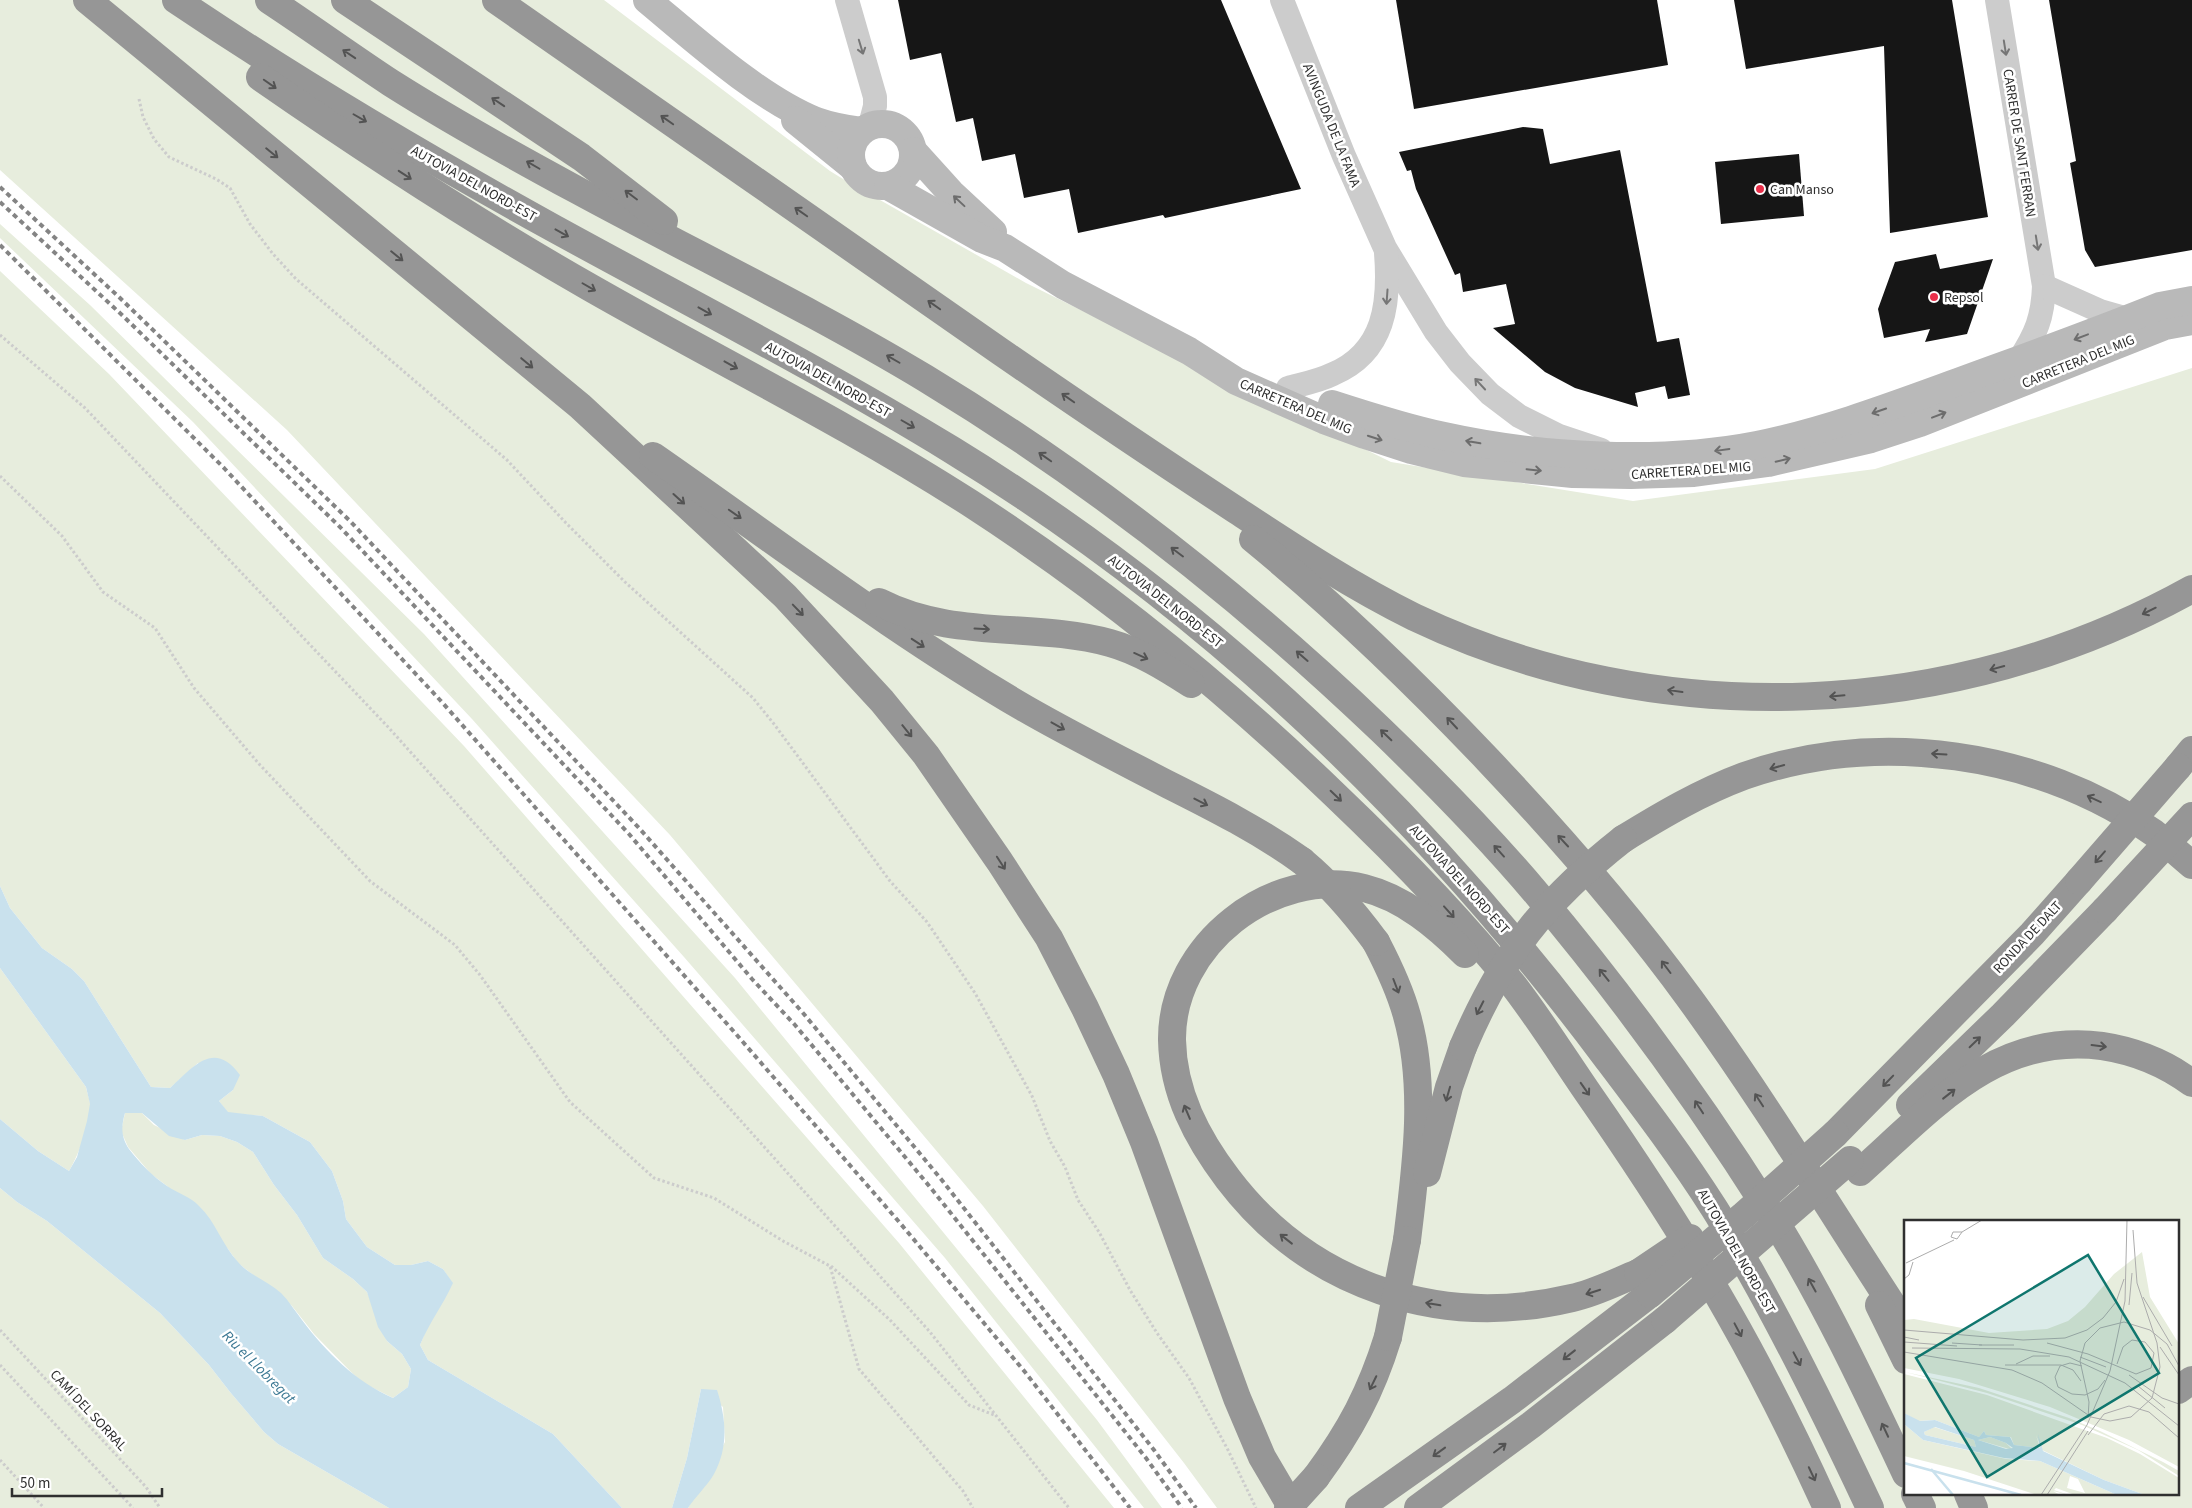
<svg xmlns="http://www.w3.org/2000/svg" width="2192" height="1508" font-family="'Source Sans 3',sans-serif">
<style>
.green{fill:#e7eddd;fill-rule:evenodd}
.water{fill:#c9e1ed;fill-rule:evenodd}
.building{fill:#161616}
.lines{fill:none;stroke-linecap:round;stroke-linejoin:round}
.path{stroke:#ccc;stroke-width:3;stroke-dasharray:2.5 2.5;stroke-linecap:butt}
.street{stroke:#ccc;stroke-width:24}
.secondary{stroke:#b9b9b9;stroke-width:28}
.highway{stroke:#969696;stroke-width:28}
.rail{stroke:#848484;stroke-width:4;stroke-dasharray:5 4;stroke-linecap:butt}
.highway-bridge{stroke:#969696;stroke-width:28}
.oneway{stroke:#767676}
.oneway2{stroke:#535353}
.oneway3{stroke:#6d6d6d}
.poi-dot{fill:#e92f4a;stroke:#fff;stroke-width:2}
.labels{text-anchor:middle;stroke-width:5;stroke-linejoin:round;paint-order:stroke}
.street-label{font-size:14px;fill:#2f2f2f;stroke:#fff}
.poi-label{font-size:14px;fill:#2f2f2f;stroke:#fff;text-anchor:start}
.water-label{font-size:15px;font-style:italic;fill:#3b7893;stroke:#fff}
.inset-river{fill:none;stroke:#c9e1ed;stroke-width:2.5}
.inset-road{fill:none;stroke:#acacac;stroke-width:1}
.view{fill:#0f766e;fill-opacity:0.15;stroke:#0f766e;stroke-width:2.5}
.inset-edge{fill:none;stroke:#2f2f2f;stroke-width:2.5}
</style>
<rect width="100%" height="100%" fill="#fff"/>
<g class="green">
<path d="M0 0H604L830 171 843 179 1026 283 1391 462 1633 501 1875 469 2192 368V1508H1217L1184 1463 983 1206 670 835 287 430 0 170ZM1906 1222H2178V1494H1906Z"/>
<path d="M0 224 90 305 424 634 735 978 1097 1420 1162 1508H1144L945 1258 684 957 472 719 193 422 0 238Z"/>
<path d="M0 271 109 374 464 746 899 1243 1114 1508H688L725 1442 723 1407 701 1389 687 1458 672 1508H622L553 1434 428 1360 420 1345 427 1328 452 1283 443 1269 428 1261 411 1265H395L367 1247 346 1219 343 1201 332 1171 310 1142 263 1116 228 1113 219 1101 233 1090 198 1063 170 1088 151 1087 84 981 72 969 42 948 10 908 0 886Z"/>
<path d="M0 968 86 1087C87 1092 89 1098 90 1103 92 1121 78 1156 69 1171L38 1151 0 1119Z"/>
<path d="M125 1113H142L154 1125 185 1140 202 1135 220 1136 237 1142 253 1152 274 1185 297 1215 323 1258 353 1279 367 1292 387 1341 402 1354 411 1369 408 1387 393 1398 363 1383 350 1371 314 1334 292 1306 238 1263 228 1249 167 1186 151 1174 128 1147 121 1131Z"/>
<path d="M0 1188 17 1202 47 1221 160 1313 209 1365 230 1392 264 1432 278 1444 389 1508H0Z"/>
</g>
<g class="water">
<path d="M0 886 10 908 42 948 72 969 84 981 151 1087 170 1088C193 1067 214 1039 240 1075L233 1090 219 1101 228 1112 263 1116 310 1142 332 1171 343 1201 346 1219 367 1247 395 1265H411L428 1261 443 1269 453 1283C443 1305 429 1323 420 1345L428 1360 553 1434 622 1508H389L278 1444 264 1432 230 1392 209 1365 160 1313 47 1221 17 1202 0 1188V1119L38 1151 69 1171 77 1157 87 1121 90 1104 86 1087 0 968ZM125 1113H142L169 1136 185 1140 202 1135 220 1136 237 1142 253 1152 274 1185 297 1215 323 1258 353 1279 367 1292 378 1327 387 1341 402 1354 411 1369 408 1387 393 1398C356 1382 326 1352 302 1320 295 1311 289 1301 281 1293 268 1281 249 1275 238 1262 222 1245 216 1222 199 1206 191 1197 177 1193 167 1186 152 1176 140 1163 129 1149 121 1137 121 1127 125 1113Z"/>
<path d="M701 1389 717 1390C726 1418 729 1447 714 1474 707 1486 696 1496 688 1508H672L687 1458Z"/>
</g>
<g class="building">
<path d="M898 0H1221L1301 189 1165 218 1163 215 1078 233 1069 189 1024 198 1015 154 982 161 973 118 956 122 941 53 910 60Z"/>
<path d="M1396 0H1657L1668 65 1414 109Z"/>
<path d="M1734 0H1952L1988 217 1890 233 1884 46 1746 69Z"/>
<path d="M2049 0H2192V250L2095 267 2085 250 2070 163 2076 161Z"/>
<path d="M1523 127 1543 129 1550 164 1620 150 1657 342 1679 338 1690 395 1668 399 1665 386 1635 393 1638 407 1575 388 1545 372 1493 328 1515 324 1506 284 1463 292 1460 273 1455 275 1416 189 1411 170 1407 171 1399 152Z"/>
<path d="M1799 154 1804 216 1721 224 1715 162Z"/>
<path d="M1936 254 1940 269 1993 259 1967 334 1925 342 1930 329 1884 338 1878 309 1895 262Z"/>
</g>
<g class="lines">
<g class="path">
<path d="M139 99 143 117 154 139 169 157 216 179 230 188 250 224 273 254 296 279 507 460 566 523 625 582 753 698 774 724 890 881 927 922 975 993 1032 1096 1050 1141 1065 1167 1078 1200 1099 1232 1130 1290 1157 1333 1189 1378 1228 1450 1256 1508"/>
<path d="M0 335 85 408 389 728 930 1332 1069 1508"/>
<path d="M0 476 62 536 103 592 155 628 194 688 260 765 370 881 455 945 480 975 570 1102 654 1178 714 1198 783 1241 830 1266 859 1369 963 1491 973 1508"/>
<path d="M831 1266 890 1320 969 1405 994 1415"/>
<path d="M0 1330 146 1487 160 1508"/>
<path d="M0 1365 133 1508"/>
<path d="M0 1460 44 1508"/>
</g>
<g class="street">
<path d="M847 0 875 97V106L870 125"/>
<path d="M1282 0 1344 156 1385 248 1436 332 1460 363 1490 394 1519 416 1559 436 1601 450"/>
<path d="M1997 0 2044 286C2043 317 2036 334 2019 360"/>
<path d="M2044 286 2100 311 2135 321"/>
<path d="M1288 388C1303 384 1319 381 1333 374 1385 352 1390 303 1386 253"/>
</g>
<g class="secondary">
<path d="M647 0C694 39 759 98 816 121 830 126 846 129 861 131"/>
<path d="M795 120 853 167"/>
<circle cx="882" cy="155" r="31"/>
<path d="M913 151 951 193 993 232"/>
<path d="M888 186 982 239 1005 248 1063 285 1189 351 1236 381 1324 420 1365 435 1411 450 1464 463 1573 474 1631 475 1694 473 1768 463 1871 439 1920 423 2165 326 2192 321"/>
<path d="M1332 404C1369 416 1406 428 1444 436 1539 457 1660 464 1757 445 1826 431 1892 406 1958 382 2026 357 2093 333 2160 306L2192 300"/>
</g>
<g class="highway">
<path d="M87 0 580 406 785 596 882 701 926 755 1000 862 1049 938 1085 1008 1116 1074 1144 1142 1237 1398 1262 1457 1292 1508"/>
<path d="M176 0C299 83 426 158 555 229 688 302 823 371 952 450 1211 609 1424 814 1606 1057 1643 1106 1681 1156 1714 1208 1727 1228 1737 1249 1749 1269 1793 1347 1832 1427 1870 1508"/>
<path d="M269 0C310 27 350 56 391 83 451 121 514 156 577 190 693 253 812 310 925 378 1090 478 1242 597 1381 730 1435 782 1488 836 1537 894 1622 995 1699 1101 1770 1213 1822 1296 1864 1385 1906 1474"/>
<path d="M345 0 581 157 664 221"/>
<path d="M496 0C664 117 833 235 1001 352 1078 405 1155 457 1233 508 1291 546 1351 586 1414 617 1660 734 1955 721 2192 589"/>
<path d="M260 77C368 152 477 223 591 288 717 360 847 424 970 503 1101 588 1223 687 1335 795 1398 855 1460 918 1514 986 1540 1020 1564 1058 1588 1093 1638 1165 1686 1238 1729 1314 1765 1377 1797 1442 1827 1508"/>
<path d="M653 456C777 542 895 633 1026 709 1073 736 1121 760 1169 785 1215 808 1260 831 1302 861"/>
<path d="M1253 539C1336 607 1414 682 1488 760 1560 836 1628 914 1690 999 1762 1098 1826 1203 1893 1306L1906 1322"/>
<path d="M879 602C953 640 1033 622 1110 643 1139 651 1166 668 1191 684"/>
<path d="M2178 767 2192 750"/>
<path d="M1623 839C1662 815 1701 792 1744 776 1879 729 2038 752 2154 833 2167 843 2179 854 2192 865"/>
<path d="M1376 942C1388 965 1400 990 1407 1016 1427 1087 1416 1167 1407 1240"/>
<path d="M1465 954C1437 926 1404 898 1364 888 1272 866 1171 945 1172 1040 1173 1093 1197 1138 1228 1179 1310 1287 1440 1329 1572 1298 1595 1293 1616 1282 1638 1273"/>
<path d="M1910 1105 2003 1015 2105 910"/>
<path d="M1835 1134 2032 934 2079 881"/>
<path d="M1860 1172C1932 1108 1996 1032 2102 1046 2135 1051 2165 1063 2192 1083"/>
<path d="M1427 1173 1449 1087 1463 1047"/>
<path d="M1879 1305 1906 1360"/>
<path d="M2178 1390 2192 1380"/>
<path d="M1316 1477C1350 1431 1371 1392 1388 1337"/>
<path d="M1915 1494 1922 1508"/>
<path d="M1968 1494 1974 1508"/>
<path d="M1359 1508 1512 1400 1650 1294"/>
<path d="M1418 1508 1531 1425 1665 1320"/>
</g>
<g class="rail">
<path d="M0 187 120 298 350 521 639 828 803 1013 941 1179 1154 1450 1196 1508"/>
<path d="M0 202 122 315 340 527 629 834 752 979 795 1025 930 1187 1146 1458 1182 1508"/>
<path d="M0 245 224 468 440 700 736 1034 900 1223 1025 1372 1130 1508"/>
</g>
<g class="highway-bridge">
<path d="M1302 861C1331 885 1354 912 1376 942"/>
<path d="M2079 881 2178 767"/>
<path d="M2105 910 2192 816"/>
<path d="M1463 1047C1502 955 1544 901 1623 839"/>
<path d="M1638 1273 1690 1238"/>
<path d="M1650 1294 1744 1215 1835 1134"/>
<path d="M1665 1320 1850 1160"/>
<path d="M1388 1337 1407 1240"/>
<path d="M1288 1508 1316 1477"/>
</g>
</g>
<defs><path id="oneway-shaft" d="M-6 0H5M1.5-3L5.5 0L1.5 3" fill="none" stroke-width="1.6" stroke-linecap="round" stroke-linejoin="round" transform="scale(1.25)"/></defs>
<g class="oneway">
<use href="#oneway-shaft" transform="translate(861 47) rotate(73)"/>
<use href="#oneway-shaft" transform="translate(2005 48) rotate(81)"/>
<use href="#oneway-shaft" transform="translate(2037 243) rotate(81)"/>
<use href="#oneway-shaft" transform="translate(1387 297) rotate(94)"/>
<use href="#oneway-shaft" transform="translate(1480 384) rotate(-133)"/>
</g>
<g class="oneway2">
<use href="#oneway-shaft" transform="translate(349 54) rotate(-146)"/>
<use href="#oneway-shaft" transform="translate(270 84) rotate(35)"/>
<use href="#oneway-shaft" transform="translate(498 102) rotate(-146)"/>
<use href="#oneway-shaft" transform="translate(360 118) rotate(30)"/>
<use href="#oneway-shaft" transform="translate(667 120) rotate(-145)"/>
<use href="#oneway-shaft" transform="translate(272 153) rotate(39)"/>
<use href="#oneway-shaft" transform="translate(533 165) rotate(-150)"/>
<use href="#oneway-shaft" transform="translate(405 175) rotate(33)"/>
<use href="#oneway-shaft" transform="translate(631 195) rotate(-143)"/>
<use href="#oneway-shaft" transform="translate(801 212) rotate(-145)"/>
<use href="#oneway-shaft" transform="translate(562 233) rotate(29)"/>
<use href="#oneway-shaft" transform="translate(397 256) rotate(39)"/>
<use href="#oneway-shaft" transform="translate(589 287) rotate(30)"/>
<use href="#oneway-shaft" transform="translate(934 305) rotate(-145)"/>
<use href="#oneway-shaft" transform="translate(705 311) rotate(29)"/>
<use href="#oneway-shaft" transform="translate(893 359) rotate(-150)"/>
<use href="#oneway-shaft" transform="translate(527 363) rotate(40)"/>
<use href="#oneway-shaft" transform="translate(731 365) rotate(29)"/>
<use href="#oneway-shaft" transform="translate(1068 398) rotate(-145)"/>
<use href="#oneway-shaft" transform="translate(908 424) rotate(30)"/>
<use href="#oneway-shaft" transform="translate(1045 457) rotate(-145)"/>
<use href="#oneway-shaft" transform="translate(679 499) rotate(42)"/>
<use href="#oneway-shaft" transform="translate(735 514) rotate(35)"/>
<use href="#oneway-shaft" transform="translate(1177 552) rotate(-143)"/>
<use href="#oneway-shaft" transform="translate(798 610) rotate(46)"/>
<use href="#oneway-shaft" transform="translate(2149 611) rotate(154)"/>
<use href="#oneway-shaft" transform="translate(982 629) rotate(3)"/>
<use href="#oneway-shaft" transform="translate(918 643) rotate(33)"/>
<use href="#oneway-shaft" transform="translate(1141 656) rotate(24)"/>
<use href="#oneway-shaft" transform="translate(1302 656) rotate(-139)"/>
<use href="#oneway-shaft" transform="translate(1997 668) rotate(165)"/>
<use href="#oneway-shaft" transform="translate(1675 691) rotate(-172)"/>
<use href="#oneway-shaft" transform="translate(1837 696) rotate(175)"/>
<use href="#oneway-shaft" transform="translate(1452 723) rotate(-133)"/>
<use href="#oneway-shaft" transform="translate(1058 726) rotate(29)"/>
<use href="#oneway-shaft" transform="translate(907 731) rotate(51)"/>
<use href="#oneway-shaft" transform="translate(1386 735) rotate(-136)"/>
<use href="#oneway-shaft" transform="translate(1939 754) rotate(-177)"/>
<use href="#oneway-shaft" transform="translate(1777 767) rotate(164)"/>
<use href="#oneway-shaft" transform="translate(1336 796) rotate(44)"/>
<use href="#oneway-shaft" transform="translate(2094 799) rotate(-155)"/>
<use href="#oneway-shaft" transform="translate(1201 802) rotate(27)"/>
<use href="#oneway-shaft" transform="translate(1563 841) rotate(-133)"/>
<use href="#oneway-shaft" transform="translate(1499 851) rotate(-132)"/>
<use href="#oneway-shaft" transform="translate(2100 857) rotate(131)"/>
<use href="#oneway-shaft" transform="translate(1001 863) rotate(57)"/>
<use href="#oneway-shaft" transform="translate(1449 912) rotate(48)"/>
<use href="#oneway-shaft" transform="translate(1666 967) rotate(-127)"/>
<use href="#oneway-shaft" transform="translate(1604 975) rotate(-129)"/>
<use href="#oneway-shaft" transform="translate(1396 986) rotate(69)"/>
<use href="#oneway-shaft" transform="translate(1480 1008) rotate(117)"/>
<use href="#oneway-shaft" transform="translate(1975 1042) rotate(-44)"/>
<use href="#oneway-shaft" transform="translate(2099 1046) rotate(7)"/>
<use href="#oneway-shaft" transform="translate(1888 1081) rotate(134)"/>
<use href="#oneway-shaft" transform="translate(1585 1089) rotate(55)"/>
<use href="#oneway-shaft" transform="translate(1448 1094) rotate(106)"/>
<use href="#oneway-shaft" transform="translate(1949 1094) rotate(-38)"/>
<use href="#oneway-shaft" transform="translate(1759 1100) rotate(-123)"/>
<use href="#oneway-shaft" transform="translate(1699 1107) rotate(-123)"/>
<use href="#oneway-shaft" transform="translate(1187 1112) rotate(-113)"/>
<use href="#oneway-shaft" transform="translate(1286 1239) rotate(-142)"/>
<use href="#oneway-shaft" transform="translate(1812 1285) rotate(-119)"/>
<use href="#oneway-shaft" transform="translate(1593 1292) rotate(162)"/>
<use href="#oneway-shaft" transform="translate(1433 1304) rotate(-170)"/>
<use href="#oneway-shaft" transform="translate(1738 1330) rotate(62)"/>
<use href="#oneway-shaft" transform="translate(1569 1355) rotate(142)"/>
<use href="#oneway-shaft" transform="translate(1797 1359) rotate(62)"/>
<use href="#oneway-shaft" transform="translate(1373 1383) rotate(116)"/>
<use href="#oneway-shaft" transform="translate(1885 1430) rotate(-115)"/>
<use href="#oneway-shaft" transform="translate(1500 1448) rotate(-37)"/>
<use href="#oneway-shaft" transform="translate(1439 1452) rotate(144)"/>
<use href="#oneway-shaft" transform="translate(1812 1474) rotate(65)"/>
</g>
<g class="oneway3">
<use href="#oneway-shaft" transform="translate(959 201) rotate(-137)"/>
<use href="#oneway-shaft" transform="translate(2081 337) rotate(159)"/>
<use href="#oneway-shaft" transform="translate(1879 411) rotate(161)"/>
<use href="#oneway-shaft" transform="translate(1939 415) rotate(-21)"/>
<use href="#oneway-shaft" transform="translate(1375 438) rotate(18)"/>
<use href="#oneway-shaft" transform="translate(1473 442) rotate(-170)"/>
<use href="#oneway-shaft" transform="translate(1722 450) rotate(172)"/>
<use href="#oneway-shaft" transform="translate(1783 460) rotate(-13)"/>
<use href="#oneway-shaft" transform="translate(1534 470) rotate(6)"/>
</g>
<g class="poi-dot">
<circle cx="1760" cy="189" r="5"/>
<circle cx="1934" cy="297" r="5"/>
</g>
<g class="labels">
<g class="street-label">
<text transform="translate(1332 125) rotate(68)" y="5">AVINGUDA DE LA FAMA</text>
<text transform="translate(2020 143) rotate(81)" y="5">CARRER DE SANT FERRAN</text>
<text transform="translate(474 183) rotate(29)" y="5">AUTOVIA DEL NORD-EST</text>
<text transform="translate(2078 361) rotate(-22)" y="5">CARRETERA DEL MIG</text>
<text transform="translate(828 379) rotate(29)" y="5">AUTOVIA DEL NORD-EST</text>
<text transform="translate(1296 406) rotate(23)" y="5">CARRETERA DEL MIG</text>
<text transform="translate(1691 470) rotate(-4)" y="5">CARRETERA DEL MIG</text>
<text transform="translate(1166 601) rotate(38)" y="5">AUTOVIA DEL NORD-EST</text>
<text transform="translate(1460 879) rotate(48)" y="5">AUTOVIA DEL NORD-EST</text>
<text transform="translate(2027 937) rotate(-47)" y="5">RONDA DE DALT</text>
<text transform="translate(1737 1251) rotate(60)" y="5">AUTOVIA DEL NORD-EST</text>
<text transform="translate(89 1410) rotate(47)" y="5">CAMÍ DEL SORRAL</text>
</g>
<g class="poi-label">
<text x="1770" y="194">Can Manso</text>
<text x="1944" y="302">Repsol</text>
</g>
<g class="water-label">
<text transform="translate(259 1367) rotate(45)" y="5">Riu el Llobregat</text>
</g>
</g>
<g transform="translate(1904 1220)">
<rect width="275" height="275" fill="#fff"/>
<path d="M238 32 246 77 275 124V247L225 220 146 187 55 159 0 148V100L10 99 85 113 143 109 164 101 181 87 210 54ZM1 152 75 168 165 198 196 211 259 242 275 251V256L234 230 178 205 83 173ZM0 154 83 175 203 218 236 234 275 258V275H241L200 260 138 230 132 215 136 228 110 225 107 217 82 215 80 211 75 217 31 200 14 201 0 193ZM0 204 19 220 102 239 136 241 213 275H171L152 268 150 270 165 275 149 271 156 275H133L60 251 0 236ZM166 256 174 259 181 273 163 268ZM30 207 70 220 72 227 21 215 20 212ZM86 217 102 223 109 230 74 220Z" fill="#e7eddd" fill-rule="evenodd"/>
<path d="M0 193 16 201 31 200 75 217 80 211 82 215 106 217 110 225 136 228 134 214 139 231 200 260 241 275H213L136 241 100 238 19 220 0 204ZM31 207 70 220 72 227 21 215 20 212ZM86 217 102 223 109 228 102 229 74 220Z" fill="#c9e1ed" fill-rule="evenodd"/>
<path class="inset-river" d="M0 243 117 275M27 249 49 275"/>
<path class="inset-road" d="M58 12H49L47 17 53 19 58 12 78 0M2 43 50 20M0 59 5 55 9 42M239 77 268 126M225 85 228 53M0 110 119 120 161 118 183 110 199 98 212 82 220 59M0 117 15 120M0 122 53 126M48 123 78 125M143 123 184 134 232 154 247 148 250 133 241 122 228 120 219 127 213 144M75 125H110M256 127 275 155M8 128 116 129 165 137 221 163 275 206M0 132 108 150 138 163 187 197 206 201 227 197 248 178 256 147 253 123 233 63 229 10M176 137 202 147M112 144 129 136H146M101 145H157L169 150 177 161M178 146 166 143 156 146 151 157 154 167 168 174 181 175 194 169 201 160M225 155 258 178 275 184M234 166 261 188M184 198 185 182 176 141 181 123 196 108 220 102 246 110 263 124 275 146M184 215 200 194 225 186 245 192 275 218M137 275 183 205 206 151 221 81 223 0M143 275 184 211"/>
<path class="view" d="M184 35 255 153 83 257 12 138Z"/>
<rect width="275" height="275" class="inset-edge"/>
</g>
<path d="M12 1488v8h150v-8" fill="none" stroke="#2f2f2f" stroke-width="2.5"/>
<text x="20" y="1488" font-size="15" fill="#2f2f2f" stroke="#ffffff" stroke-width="4" paint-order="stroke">50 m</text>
</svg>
